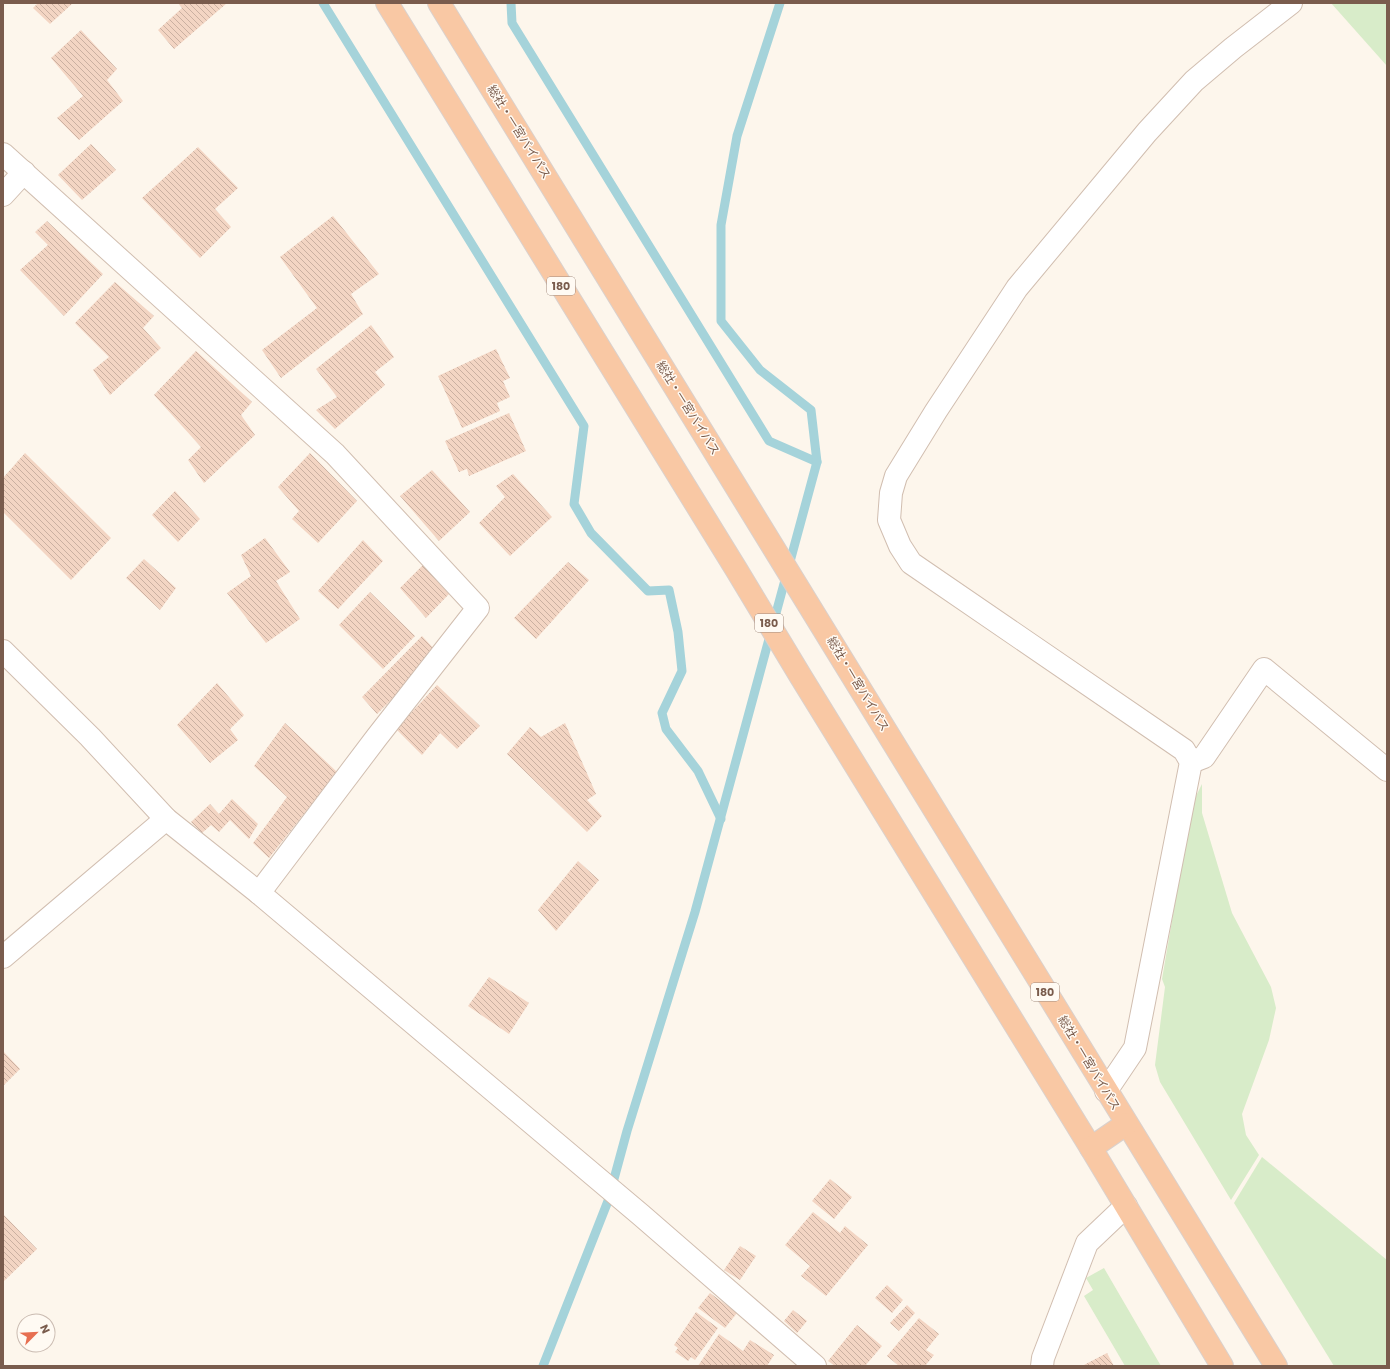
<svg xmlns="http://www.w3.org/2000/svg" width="1390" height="1369" font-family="Poppins,'Noto Sans JP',sans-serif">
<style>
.green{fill:#d8ecc9}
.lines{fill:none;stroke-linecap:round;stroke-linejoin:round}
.stream{stroke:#a5d3da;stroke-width:9}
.building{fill:url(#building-back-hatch)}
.minor-casing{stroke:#d1beb0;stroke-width:24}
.trunk-casing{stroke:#dad1cd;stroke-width:24}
.minor{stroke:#fff;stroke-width:22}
.trunk{stroke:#f9c8a4;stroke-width:22}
.labels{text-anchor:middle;stroke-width:3;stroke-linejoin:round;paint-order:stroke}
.shield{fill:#fffaf3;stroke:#a28b7f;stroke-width:1}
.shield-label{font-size:11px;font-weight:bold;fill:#7a5c4d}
.street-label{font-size:12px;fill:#7a5c4d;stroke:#fffaf3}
</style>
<defs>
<pattern id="building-back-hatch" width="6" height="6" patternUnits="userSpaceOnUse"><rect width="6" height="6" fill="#f3d5c3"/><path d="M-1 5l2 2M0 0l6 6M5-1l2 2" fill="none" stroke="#cab0a1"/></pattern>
</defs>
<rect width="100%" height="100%" fill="#fdf6ec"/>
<g class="green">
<path d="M1331 3H1387V66Z"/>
<path d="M1202 784V813L1232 913 1271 987 1276 1008 1269 1040 1242 1114 1246 1135 1259 1155 1231 1200 1160 1082 1155 1065 1165 987 1162 979 1192 804Z"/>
<path d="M1262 1157 1387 1260V1366H1334L1234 1203Z"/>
<path d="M1104 1268 1161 1366H1125L1084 1296 1093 1290 1086 1278Z"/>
</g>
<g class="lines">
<g class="stream">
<path d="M323 3 584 426 574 504 591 533 648 591 669 590 678 632 682 671 662 713 666 729 698 771 721 819"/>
<path d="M511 3 512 23 769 441 817 462"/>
<path d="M543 1366 608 1201 627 1131 695 912 817 462 811 410 760 370 721 321V225L737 136 780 3"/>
</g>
</g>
<g class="building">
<path d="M38 3H73L50 24 33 8Z"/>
<path d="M178 3H227L174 49 158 30 182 8Z"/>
<path d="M81 30 117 69 107 80 123 101 79 140 57 118 83 96 51 58Z"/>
<path d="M91 144 116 170 82 200 58 175Z"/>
<path d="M198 147 238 188 215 209 231 227 200 258 142 198Z"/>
<path d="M333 216 379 274 351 294 363 314 281 378 262 350 317 308 280 257Z"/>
<path d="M47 221 103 274 64 316 20 270 48 245 35 232Z"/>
<path d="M115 282 154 316 143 328 161 348 110 395 93 370 109 357 75 323Z"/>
<path d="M371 325 394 357 375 372 385 385 335 429 316 410 337 397 316 369Z"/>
<path d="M496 349 510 378 503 381 510 397 497 403 500 411 462 428 438 376Z"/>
<path d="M196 351 252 402 241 415 255 435 204 483 188 460 201 447 154 395Z"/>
<path d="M509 413 526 451 469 476 467 469 459 472 445 441Z"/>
<path d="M25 453 111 538 71 580 3 512V478Z"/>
<path d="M310 453 357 501 318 543 292 519 299 511 278 487Z"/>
<path d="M432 470 470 512 439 541 400 496Z"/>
<path d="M513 474 552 517 510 556 479 523 505 497 496 486Z"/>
<path d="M175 491 200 519 178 542 152 515Z"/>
<path d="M265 538 290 572 276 581 300 619 266 643 227 593 251 576 241 555Z"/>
<path d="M363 540 383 561 338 609 318 591Z"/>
<path d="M144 559 176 588 160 610 126 578Z"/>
<path d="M568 562 589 580 536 639 514 618Z"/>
<path d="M423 565 449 594 426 618 400 588Z"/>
<path d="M370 592 415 636 383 669 339 625Z"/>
<path d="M422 636 438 653 377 714 362 697Z"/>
<path d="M217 683 244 715 230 729 238 740 210 763 177 725Z"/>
<path d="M437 685 480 726 457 749 440 733 422 755 396 729Z"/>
<path d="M285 723 337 772 269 858 253 843 287 797 254 766Z"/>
<path d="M565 723 596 794 587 800 602 816 587 832 507 754 530 727 541 737Z"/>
<path d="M232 799 258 824 249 839 230 820 219 832 211 825 202 833 191 822 210 804 219 814Z"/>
<path d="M578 861 599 880 556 931 538 910Z"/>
<path d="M489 977 529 1003 509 1034 468 1006Z"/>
<path d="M3 1051 20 1069 3 1086Z"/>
<path d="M830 1179 852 1197 834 1219 812 1201Z"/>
<path d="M813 1212 840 1233 845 1226 868 1245 826 1296 801 1276 810 1266 785 1245Z"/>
<path d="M3 1214 37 1249 3 1282Z"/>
<path d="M740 1246 756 1256 740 1280 724 1270Z"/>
<path d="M887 1285 903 1300 892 1313 875 1298Z"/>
<path d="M710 1293 737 1313 725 1328 698 1308Z"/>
<path d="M907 1305 915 1313 899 1331 890 1323Z"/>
<path d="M793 1310 807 1321 797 1333 784 1321Z"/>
<path d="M696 1312 718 1328 695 1360 691 1357 688 1361 675 1352 678 1348 674 1345Z"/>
<path d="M919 1318 939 1334 926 1350 934 1355 925 1366H899L887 1356Z"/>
<path d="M857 1325 882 1346 865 1366H835L828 1361Z"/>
<path d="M719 1334 743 1351 750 1340 774 1355 767 1366H698Z"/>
<path d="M1107 1353 1114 1366H1082Z"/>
</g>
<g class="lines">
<defs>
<g id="minor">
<path d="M3 154 335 454 478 608 377 737 259 893"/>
<path d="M3 195 24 172"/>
<path d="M3 651 90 737 166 819 259 893 641 1215 815 1366"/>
<path d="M1191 762 1204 757 1264 669 1387 770"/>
<path d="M3 957 166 819"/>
<path d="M1106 1091 1135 1048 1191 762 1184 750 911 563 900 546 889 520 891 493 896 476 936 411 1017 288 1147 132 1194 81 1233 48 1291 3"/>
<path d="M1042 1366 1043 1358 1087 1243 1126 1206"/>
</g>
<g id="trunk">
<path d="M387 3 736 569 801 677 1091 1148 1222 1366"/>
<path d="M439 3 1276 1366"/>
<path d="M1091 1148 1126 1124"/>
</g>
</defs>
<use href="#minor" class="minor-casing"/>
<use href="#trunk" class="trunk-casing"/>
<use href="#minor" class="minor"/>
<use href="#trunk" class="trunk"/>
</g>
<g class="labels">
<g class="shield">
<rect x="547" y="277" width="28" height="18" rx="3"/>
<rect x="755" y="614" width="28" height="18" rx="3"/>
<rect x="1031" y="983" width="28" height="18" rx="3"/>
</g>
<g class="shield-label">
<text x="561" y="290">180</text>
<text x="769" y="627">180</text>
<text x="1045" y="996">180</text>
</g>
<g class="street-label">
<text transform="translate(519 132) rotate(58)" y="4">総社・一宮バイパス</text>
<text transform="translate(688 408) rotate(58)" y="4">総社・一宮バイパス</text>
<text transform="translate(858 684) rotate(59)" y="4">総社・一宮バイパス</text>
<text transform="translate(1089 1063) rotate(59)" y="4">総社・一宮バイパス</text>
</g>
</g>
<rect width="1390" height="1369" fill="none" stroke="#7a5c4d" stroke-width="8"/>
<g transform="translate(36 1333) rotate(66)"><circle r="19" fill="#fffaf3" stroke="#cabbb1"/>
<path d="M0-3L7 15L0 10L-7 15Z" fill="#e76f51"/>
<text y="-6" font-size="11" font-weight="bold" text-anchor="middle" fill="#7a5c4d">N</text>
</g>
</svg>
